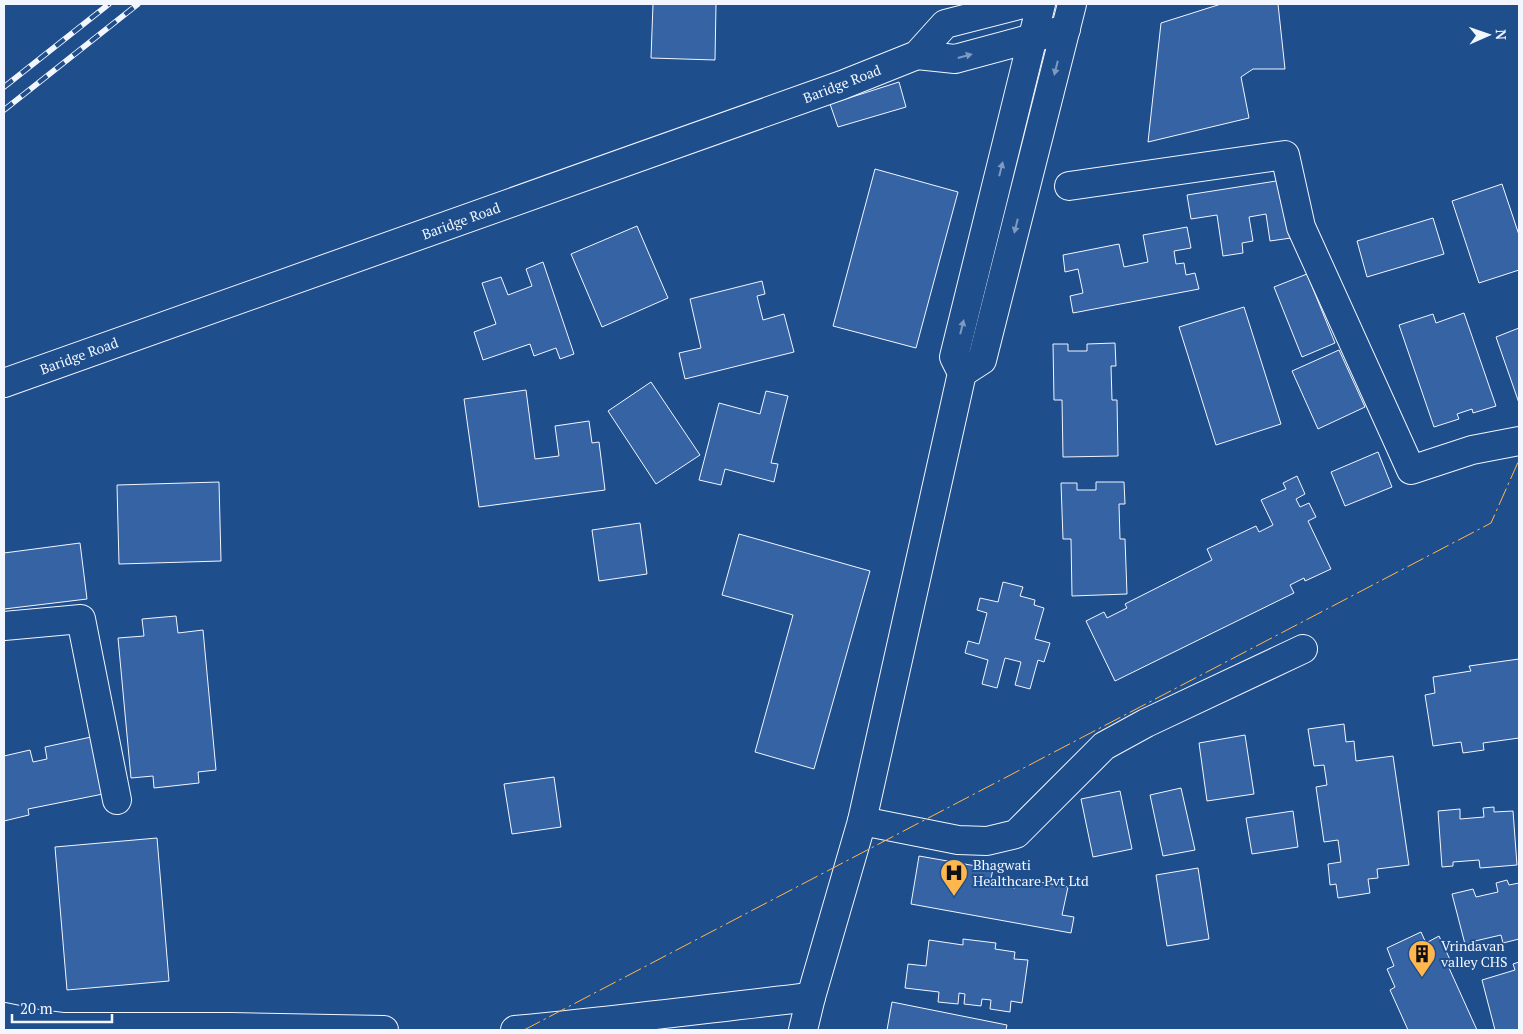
<svg xmlns="http://www.w3.org/2000/svg" width="1523" height="1034" font-family="'PT Serif',serif">
<style>
.building{fill:#3563a3;stroke:#f2f6ff}
.lines{fill:none;stroke-linecap:round;stroke-linejoin:round}
.street-casing{stroke:#f2f6ff;stroke-width:30}
.secondary-casing{stroke:#f2f6ff;stroke-width:30}
.street{stroke:#1f4e8c;stroke-width:28}
.secondary{stroke:#1f4e8c;stroke-width:28}
.rail-casing{stroke:#f2f6ff;stroke-width:5.5}
.rail{stroke:#1f4e8c;stroke-width:4;stroke-dasharray:11;stroke-linecap:butt}
.power{stroke:#ffb74d;stroke-width:1;stroke-dasharray:18 4 2.5 4;stroke-linecap:butt}
.oneway{fill:#7e9ac0}
.labels{text-anchor:middle;stroke-width:4;stroke-linejoin:round;paint-order:stroke}
.street-label{font-size:14px;fill:#f2f6ff;stroke:#1f4e8c}
.poi-label{font-size:14px;fill:#f2f6ff;stroke:#1f4e8c;text-anchor:start}
</style>
<rect width="100%" height="100%" fill="#1f4e8c"/>
<g class="building">
<path d="M653 4H716L715 60 651 58Z"/>
<path d="M1221 4H1278L1285 69H1253L1241 77 1249 118 1148 142 1161 23Z"/>
<path d="M899 82 906 107 838 127 830 104Z"/>
<path d="M875 169 958 192 916 348 833 326Z"/>
<path d="M1289 179 1298 237 1270 241 1266 214 1249 217 1253 241 1242 243 1243 253 1223 256 1217 215 1191 219 1187 195Z"/>
<path d="M1502 184 1519 235V270L1479 283 1452 201Z"/>
<path d="M1433 218 1444 254 1367 277 1357 241Z"/>
<path d="M637 226 668 298 602 327 571 254Z"/>
<path d="M1187 227 1191 248 1174 251 1176 264 1184 263 1186 275 1195 273 1199 289 1073 313 1070 296 1083 293 1078 269 1065 272 1063 255 1119 244 1124 267 1148 262 1143 235Z"/>
<path d="M543 262 574 354 560 359 556 348 534 356 530 344 483 360 474 332 496 324 482 283 501 277 508 295 532 286 526 269Z"/>
<path d="M1307 274 1335 343 1302 357 1274 287Z"/>
<path d="M762 281 765 294 757 296 763 320 784 314 794 352 685 379 679 353 701 348 690 299Z"/>
<path d="M1244 307 1281 424 1216 445 1179 327Z"/>
<path d="M1464 313 1496 406 1473 413 1472 409 1457 414 1459 419 1434 427 1399 325 1433 314 1436 323Z"/>
<path d="M1519 328V403L1496 337Z"/>
<path d="M1115 343 1116 366H1111L1112 400H1117L1118 456 1063 457 1062 400H1054L1053 344H1068V351H1087V344Z"/>
<path d="M1339 350 1365 407 1318 429 1292 371Z"/>
<path d="M651 382 700 455 656 484 608 411Z"/>
<path d="M526 390 535 459 559 456 555 426 589 421 592 443 599 442 605 490 479 507 464 399Z"/>
<path d="M766 391 788 396 771 463 778 464 774 482 725 469 721 485 699 480 719 403 760 414Z"/>
<path d="M1378 452 1392 487 1345 506 1331 472Z"/>
<path d="M1297 476 1305 494 1296 499 1300 507 1309 503 1316 517 1308 521 1331 569 1305 581 1304 578 1290 585 1294 593 1115 681 1086 621 1104 612 1107 618 1127 608 1125 604 1212 560 1207 549 1256 526 1259 532 1273 525 1261 500 1286 489 1283 483Z"/>
<path d="M219 482 221 561 119 564 117 485Z"/>
<path d="M1096 482H1124L1125 504H1119L1120 539H1125L1127 594 1072 596 1071 539H1063L1061 483H1077V490H1096Z"/>
<path d="M640 523 647 574 599 581 592 530Z"/>
<path d="M739 534 870 571 814 769 755 752 793 615 722 595Z"/>
<path d="M80 543 87 599 4 609V553Z"/>
<path d="M1003 582 1023 587 1020 596 1035 600 1034 605 1044 608 1035 639 1050 643 1044 662 1038 660 1030 689 1015 685 1021 662 1005 658 997 688 982 684 988 660 965 653 968 641 979 644 987 613 977 610 980 598 998 602Z"/>
<path d="M176 616 178 633 203 630 216 770 198 772 199 783 154 788 153 776 131 778 118 638 144 636 142 619Z"/>
<path d="M1519 659V738L1483 743 1484 750 1463 753 1461 742 1433 746 1425 695 1435 693 1433 677 1471 671 1469 666Z"/>
<path d="M1344 724 1346 742 1354 741 1356 761 1393 756 1409 865 1377 869 1378 878 1368 879 1370 893 1338 898 1336 884 1330 885 1328 864 1341 862 1338 840 1324 842 1316 787 1327 785 1324 765 1314 766 1308 729Z"/>
<path d="M1245 735 1254 794 1207 801 1199 743Z"/>
<path d="M91 737 103 794 28 809 29 815 4 821V756L30 750 33 762 47 759 45 747Z"/>
<path d="M554 777 561 827 512 834 504 784Z"/>
<path d="M1181 788 1195 850 1163 856 1150 795Z"/>
<path d="M1120 791 1132 849 1093 857 1081 799Z"/>
<path d="M1494 807V812L1513 811 1517 865 1480 868 1479 860 1453 862V866L1442 867 1438 811 1460 809V819L1484 817 1483 808Z"/>
<path d="M1293 811 1298 847 1252 854 1246 818Z"/>
<path d="M157 838 169 981 67 990 55 847Z"/>
<path d="M919 856 993 869 990 883 1015 888 1017 878 1068 887 1062 915 1074 917 1071 933 911 904Z"/>
<path d="M1198 868 1209 939 1167 946 1156 875Z"/>
<path d="M1507 880 1509 885 1519 883V939L1503 943 1501 935 1475 941 1476 945 1466 948 1452 894 1473 889 1476 897 1498 892 1496 883Z"/>
<path d="M1421 932 1426 943 1439 936 1453 966 1449 968 1477 1030H1408L1390 990 1395 987 1387 969 1394 966 1387 948Z"/>
<path d="M963 939 996 943 995 949 1015 952 1014 959 1028 960 1022 1003 1011 1001 1010 1012 990 1009 991 1000 982 999 981 1006 964 1004 965 994 959 993 958 1004 938 1002 939 992 905 988 908 964 926 966 929 940 963 945Z"/>
<path d="M1519 962V1030H1495L1482 980 1515 970 1513 964Z"/>
<path d="M892 1002 1007 1025 1006 1030H887Z"/>
</g>
<g class="lines">
<defs>
<g id="street">
<path d="M917 55 955 59 1066 29"/>
<path d="M1069 186 1285 155 1301 227 1411 470 1472 450 1519 441"/>
<path d="M4 383 842 85 917 55 945 24 1023 4"/>
<path d="M4 626 81 619 117 800"/>
<path d="M862 821 958 840 987 841 1016 834 1104 746 1146 723 1303 649"/>
<path d="M4 1017 38 1024 62 1027H231L384 1030"/>
<path d="M515 1030C614 1021 712 1008 811 997"/>
</g>
<g id="secondary">
<path d="M962 373 982 360 1072 4"/>
<path d="M803 1030 811 997 862 821 962 373 954 357 1041 4"/>
</g>
</defs>
<use href="#street" class="street-casing"/>
<use href="#secondary" class="secondary-casing"/>
<use href="#street" class="street"/>
<use href="#secondary" class="secondary"/>
<defs>
<g id="rail">
<path d="M4 87 109 4"/>
<path d="M4 110 138 4"/>
</g>
</defs>
<use href="#rail" class="rail-casing"/>
<use href="#rail" class="rail"/>
<path class="power" d="M524 1030 1491 523 1519 460"/>
</g>
<defs><path id="oneway-solid" d="M-6-.8H1V-3.2L6.5 0L1 3.2V.8H-6Z" transform="scale(1.25)"/></defs>
<g class="oneway">
<use href="#oneway-solid" transform="translate(965 56) rotate(-15)"/>
<use href="#oneway-solid" transform="translate(1056 68) rotate(104)"/>
<use href="#oneway-solid" transform="translate(1001 169) rotate(-76)"/>
<use href="#oneway-solid" transform="translate(1016 226) rotate(104)"/>
<use href="#oneway-solid" transform="translate(962 327) rotate(-76)"/>
</g>
<defs>
<symbol id="hospital-pin" viewBox="-11 -11 22 30"><path d="M0 17L-7.5 6A9.5 9.5 0 1 1 7.5 6Z" fill="#ffb74d" stroke="#1f4e8c"/><path d="M-5-5h3v3.5h4V-5h3V5h-3V1.5h-4V5h-3Z" fill="#111"/></symbol>
<symbol id="building-pin" viewBox="-11 -11 22 30"><path d="M0 17L-7.5 6A9.5 9.5 0 1 1 7.5 6Z" fill="#ffb74d" stroke="#1f4e8c"/><path d="M-4-6H4V6H1V3H-1V6H-4ZM-2.5-4.3h1.7v1.8h-1.7ZM.8-4.3h1.7v1.8H.8ZM-2.5-1h1.7V.8h-1.7ZM.8-1h1.7V.8H.8Z" fill="#111"/></symbol>
</defs>
<g fill-rule="evenodd">
<use href="#hospital-pin" x="938" y="857" width="32" height="43"/>
<use href="#building-pin" x="1406" y="938" width="32" height="43"/>
</g>
<g class="labels">
<g class="street-label">
<text transform="translate(842 84) rotate(-21)" y="5">Baridge Road</text>
<text transform="translate(461 221) rotate(-20)" y="5">Baridge Road</text>
<text transform="translate(79 356) rotate(-20)" y="5">Baridge Road</text>
</g>
<g class="poi-label">
<text x="973" y="870">Bhagwati<tspan x="973" dy="16">Healthcare Pvt Ltd</tspan></text>
<text x="1441" y="951">Vrindavan<tspan x="1441" dy="16">valley CHS</tspan></text>
</g>
</g>
<rect width="1523" height="1034" fill="none" stroke="#f2f6ff" stroke-width="10"/>
<g transform="translate(1488 35) rotate(88)" stroke="#1f4e8c" stroke-width="4" paint-order="stroke">
<path d="M0-4L9 19L0 12L-9 19Z" fill="#f2f6ff"/>
<text y="-8" font-size="14" font-weight="bold" text-anchor="middle" fill="#f2f6ff">N</text>
</g>
<path d="M12 1014v8h100v-8" fill="none" stroke="#f2f6ff" stroke-width="2.5"/>
<text x="20" y="1014" font-size="15" fill="#f2f6ff" stroke="#1f4e8c" stroke-width="4" paint-order="stroke">20 m</text>
</svg>
